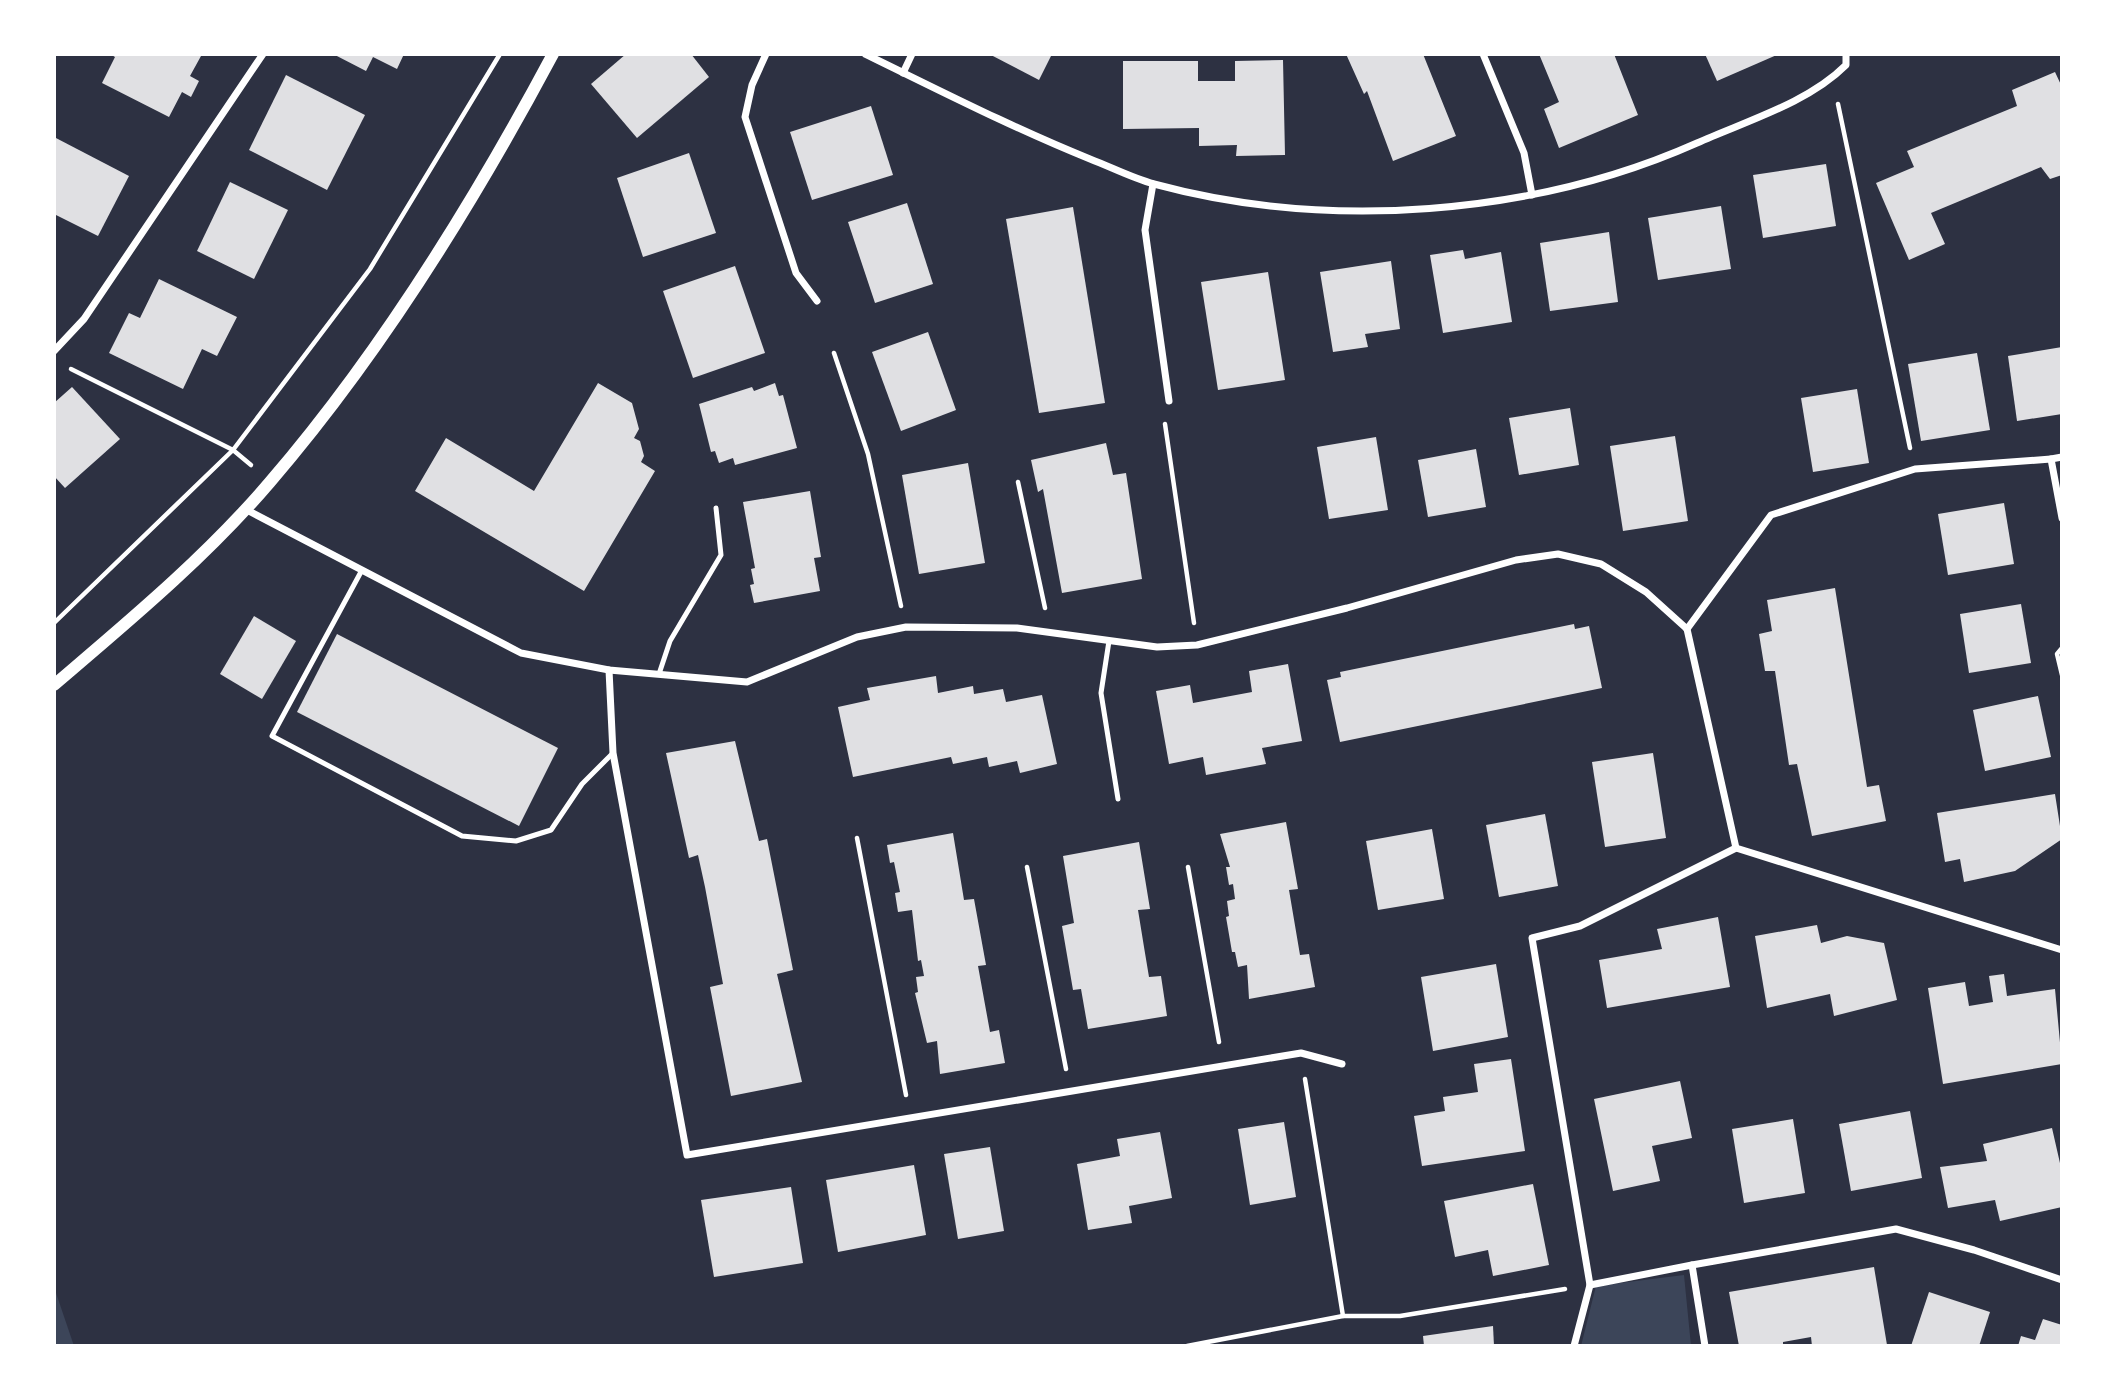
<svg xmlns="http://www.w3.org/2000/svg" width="2116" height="1400" font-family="'Roboto Serif',serif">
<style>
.green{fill:#3c4559}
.building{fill:#e0e0e3}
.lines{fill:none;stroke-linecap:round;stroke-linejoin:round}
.path{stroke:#fff;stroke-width:4.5}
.service{stroke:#fff;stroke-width:5}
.minor{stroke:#fff;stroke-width:7}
.tertiary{stroke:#fff;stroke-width:12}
</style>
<rect width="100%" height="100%" fill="#2d3142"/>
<g class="green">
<path d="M1684 1275 1691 1346H1581L1596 1286Z"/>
<path d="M54 1287 74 1346H54Z"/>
</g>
<g class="building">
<path d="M110 54H198L201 56 190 76 199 81 191 97 182 92 169 117 102 83 115 57Z"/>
<path d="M333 54H404L397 69 373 57 366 71Z"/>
<path d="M626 54H691L709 77 637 138 591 84Z"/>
<path d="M989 54H1052L1039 80Z"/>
<path d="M1346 54H1423L1456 136 1393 161 1367 91 1364 94Z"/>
<path d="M1539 54H1614L1638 115 1559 148 1544 109 1559 102Z"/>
<path d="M1705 54H1779L1717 81Z"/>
<path d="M1283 60 1285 155 1236 156 1237 145 1199 146V128L1123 129V61H1198V81H1235V61Z"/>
<path d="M2055 72 2062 87V175L2050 179 2041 167 1931 213 1945 244 1909 260 1876 183 1914 167 1907 151 2017 106 2012 90Z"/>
<path d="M286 75 365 115 327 190 249 150Z"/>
<path d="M871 106 893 175 812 200 790 132Z"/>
<path d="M54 137 129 176 98 236 54 214Z"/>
<path d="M689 153 716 233 643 257 617 178Z"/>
<path d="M1826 164 1836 226 1763 238 1753 175Z"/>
<path d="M230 182 288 210 254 279 197 251Z"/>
<path d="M907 203 933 284 875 303 848 222Z"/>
<path d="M1721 206 1731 269 1658 280 1648 218Z"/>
<path d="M1073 207 1105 403 1039 413 1006 219Z"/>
<path d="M1609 232 1618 302 1550 311 1540 243Z"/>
<path d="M1463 250 1465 259 1501 252 1512 322 1443 333 1430 255Z"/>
<path d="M1391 261 1400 329 1365 334 1368 347 1333 352 1320 272Z"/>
<path d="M735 266 765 353 693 378 663 291Z"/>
<path d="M1268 272 1285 380 1218 390 1201 282Z"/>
<path d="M159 279 237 317 217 356 202 349 183 389 109 353 129 313 140 318Z"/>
<path d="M928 332 956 410 901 431 872 352Z"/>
<path d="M2062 347V414L2017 421 2008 356Z"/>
<path d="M1977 353 1990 430 1921 441 1908 364Z"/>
<path d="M598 383 632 403 639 429 634 438 640 441 644 456 641 462 655 471 584 591 415 491 446 438 534 491Z"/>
<path d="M775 383 779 396 783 395 797 448 735 465 733 458 719 463 715 451 711 452 699 404 752 387 754 391Z"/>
<path d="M72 387 120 439 65 488 54 476V403Z"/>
<path d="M1857 389 1869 463 1813 472 1801 398Z"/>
<path d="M1570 408 1579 465 1519 475 1509 418Z"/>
<path d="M1675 436 1688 521 1623 531 1610 446Z"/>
<path d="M1376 437 1388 510 1329 519 1317 447Z"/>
<path d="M1106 443 1113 475 1126 473 1142 579 1062 593 1043 489 1038 492 1031 460Z"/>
<path d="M1476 449 1486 507 1428 517 1418 460Z"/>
<path d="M968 463 985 563 919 574 902 475Z"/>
<path d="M810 491 821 557 814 558 820 591 754 603 750 585 754 584 751 569 755 568 743 502Z"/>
<path d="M2004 503 2014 564 1948 575 1938 514Z"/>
<path d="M1835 588 1867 787 1879 785 1886 821 1812 836 1797 764 1789 765 1775 671H1765L1759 634 1772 631 1767 600Z"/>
<path d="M2021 604 2031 663 1969 673 1960 614Z"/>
<path d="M254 616 296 641 262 699 220 674Z"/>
<path d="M1574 624 1575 629 1589 626 1602 688 1340 742 1327 680 1341 677 1340 672Z"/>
<path d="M337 634 558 748 519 826 297 712Z"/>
<path d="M1288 664 1302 741 1262 748 1266 764 1206 775 1203 757 1169 764 1156 691 1190 685 1193 703 1252 692 1249 671Z"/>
<path d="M936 676 938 693 973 686 974 694 1003 689 1006 702 1042 695 1057 764 1020 773 1017 761 989 767 987 757 953 764 951 757 853 777 838 707 870 700 867 688Z"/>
<path d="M2038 696 2051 757 1985 771 1973 710Z"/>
<path d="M735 741 759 841 767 839 793 970 777 974 802 1082 731 1096 710 987 723 984 705 887 698 855 689 858 666 753Z"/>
<path d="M1653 753 1666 838 1605 847 1592 762Z"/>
<path d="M2055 794 2062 839 2015 871 1964 882 1960 859 1945 862 1937 813Z"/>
<path d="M1545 814 1558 886 1499 897 1486 825Z"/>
<path d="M1286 822 1298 889 1289 890 1300 955 1309 954 1315 987 1249 999 1247 965 1238 967 1235 952H1232L1226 917 1229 916 1227 901 1235 899 1233 884 1229 885 1226 867H1230L1220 834Z"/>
<path d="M1432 829 1444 899 1378 910 1366 841Z"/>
<path d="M953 833 964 900 974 899 986 965 978 966 990 1032 999 1030 1005 1063 940 1074 937 1041 927 1043 915 993 918 992 916 977 924 976 921 960 918 961 912 910 898 912 895 893 900 892 894 862 890 863 887 845Z"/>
<path d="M1139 842 1150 909 1138 910 1144 947 1149 977 1161 976 1167 1016 1088 1029 1081 989 1073 990 1062 926 1074 923 1063 856Z"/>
<path d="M1718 917 1730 987 1607 1008 1599 960 1662 949 1657 929Z"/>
<path d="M1817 925 1821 943 1847 936 1884 943 1897 1000 1834 1016 1830 994 1767 1008 1755 936Z"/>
<path d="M1496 964 1508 1037 1433 1051 1421 977Z"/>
<path d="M2004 974 2007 996 2055 989 2062 1064 1943 1084 1928 988 1965 982 1969 1006 1993 1002 1989 976Z"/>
<path d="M1511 1059 1525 1151 1422 1166 1414 1116 1445 1111 1443 1097 1478 1092 1474 1064Z"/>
<path d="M1680 1081 1692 1138 1652 1146 1660 1181 1613 1191 1594 1099Z"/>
<path d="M1910 1111 1922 1178 1851 1191 1839 1124Z"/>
<path d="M1793 1119 1805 1193 1744 1203 1732 1129Z"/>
<path d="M1284 1122 1296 1197 1250 1205 1238 1129Z"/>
<path d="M2052 1128 2062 1172V1207L2000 1221 1995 1200 1948 1208 1940 1167 1987 1161 1983 1144Z"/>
<path d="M1160 1132 1172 1198 1129 1206 1132 1223 1088 1230 1077 1164 1120 1156 1117 1139Z"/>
<path d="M990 1147 1004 1231 958 1239 944 1154Z"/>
<path d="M914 1165 926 1235 838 1252 826 1180Z"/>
<path d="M1533 1184 1549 1265 1493 1276 1488 1250 1455 1257 1444 1201Z"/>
<path d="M791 1187 803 1263 714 1277 701 1200Z"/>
<path d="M1874 1267 1887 1345 1812 1346 1811 1337 1783 1342V1346H1739L1729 1292Z"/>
<path d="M1929 1292 1990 1312 1979 1346H1911Z"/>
<path d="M2043 1319 2062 1325V1346H2018L2021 1336 2035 1340Z"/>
<path d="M1493 1326 1494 1346H1424L1423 1336Z"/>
</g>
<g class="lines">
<g class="path">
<path d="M1838 104 1910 448"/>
<path d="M834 353 868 454 901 606"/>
<path d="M71 369 233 450 251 465"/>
<path d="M1165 424 1194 623"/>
<path d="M1018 482 1045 608"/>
<path d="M54 623 233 450 370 269 500 54"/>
<path d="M2062 648 2057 654 2062 675"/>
<path d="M857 838 906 1095"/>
<path d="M1027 867 1066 1069"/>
<path d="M1188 867 1219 1042"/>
<path d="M1305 1079 1343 1316H1400L1565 1289"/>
<path d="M1187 1346 1343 1316"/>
</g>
<g class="service">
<path d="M362 570 272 736 462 836 516 841 551 830 582 784 613 753"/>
<path d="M1109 641 1101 693 1118 799"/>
<path d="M659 674 670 641 721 555 716 508"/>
</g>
<g class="minor">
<path d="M766 54 752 85 745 117 796 273 817 301"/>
<path d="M865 54C939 90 1013 128 1090 159 1111 167 1132 178 1154 184 1328 231 1533 216 1697 143 1746 121 1808 103 1846 65V54"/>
<path d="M1483 54 1524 153 1532 195"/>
<path d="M903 73 912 54"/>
<path d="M1153 184 1145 230 1169 401"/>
<path d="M54 351 84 319 263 54"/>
<path d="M2051 459 2062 457"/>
<path d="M245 509 521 653 609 670 747 682 857 637 906 627 1017 628 1157 647 1197 645 1347 608 1516 560 1558 554 1601 564 1646 592 1687 629 1736 848 2062 950"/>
<path d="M1687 629 1771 515 1915 469 2051 459 2062 518"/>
<path d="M609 670 613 753 687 1155 1301 1053 1342 1064"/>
<path d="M1692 1265 1896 1229 1974 1250 2062 1280"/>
<path d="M1590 1285 1692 1265 1705 1346"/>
<path d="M1574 1346 1590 1285 1532 938 1580 926 1736 848"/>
</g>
<path class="tertiary" d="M54 685C129 621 206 557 270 482 381 353 473 204 553 54"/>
</g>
<rect width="2116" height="1400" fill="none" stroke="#ffffff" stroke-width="112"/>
</svg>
